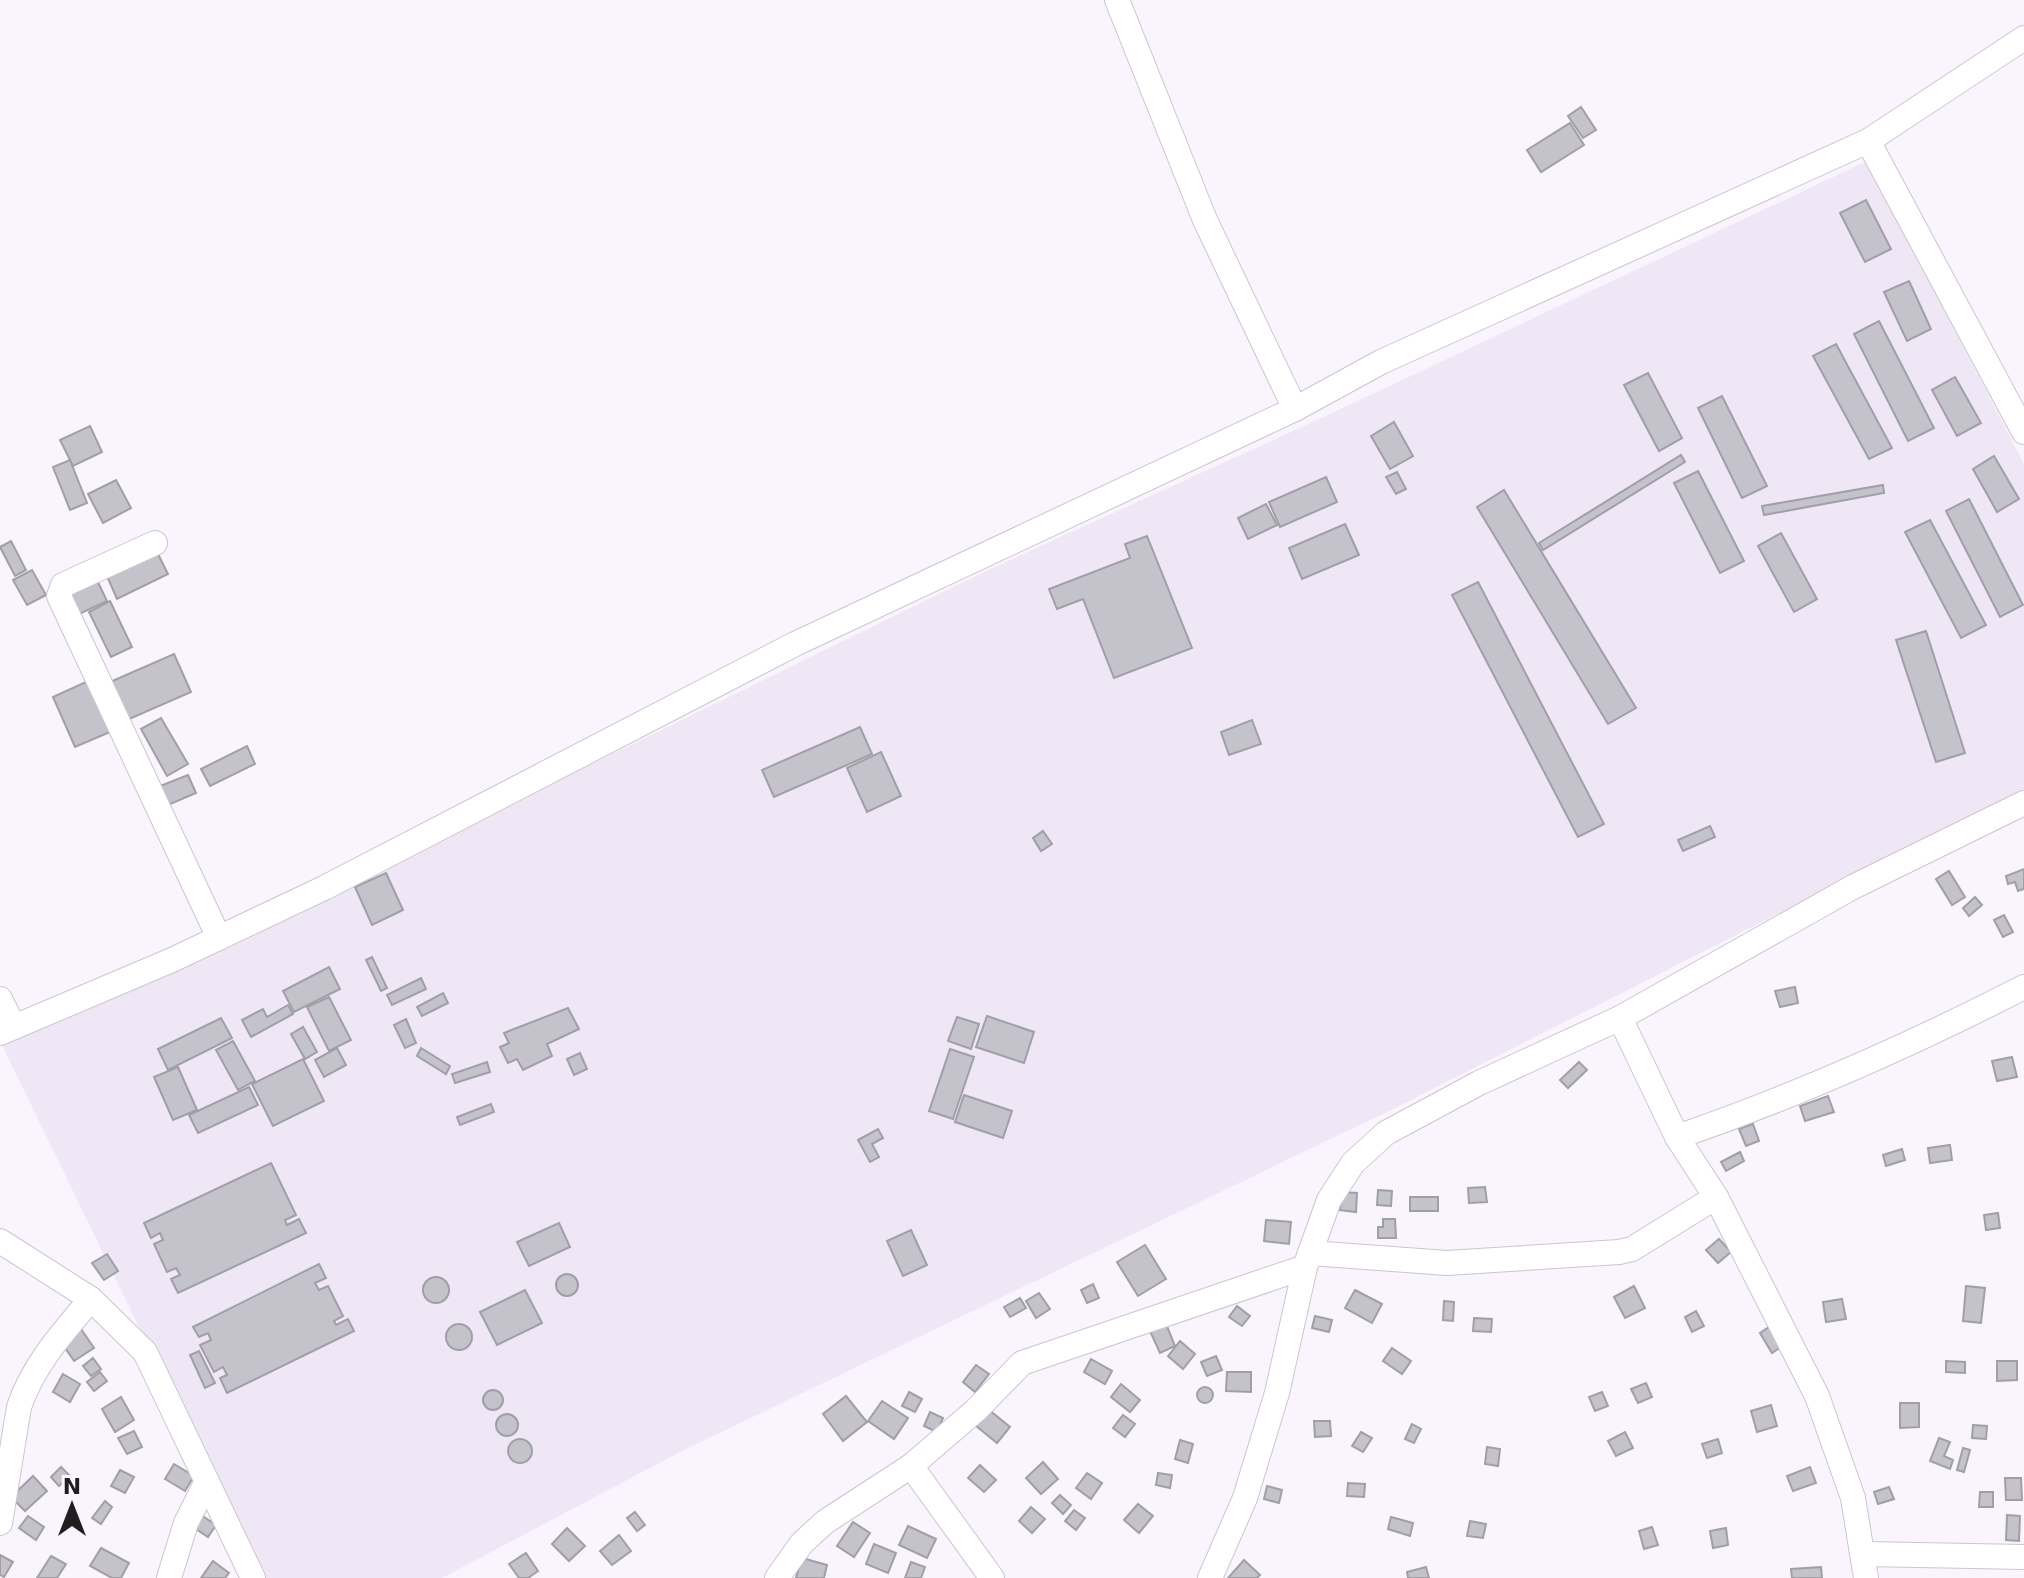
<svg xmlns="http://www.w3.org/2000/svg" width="2024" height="1578" font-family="'DejaVu Sans',sans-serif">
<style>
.built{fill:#efe7f6}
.building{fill:#c4c3cb;stroke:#a09fa7;stroke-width:2}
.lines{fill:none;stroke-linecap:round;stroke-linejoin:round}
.minor-casing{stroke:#cbc6ce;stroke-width:26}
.minor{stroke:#fff;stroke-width:24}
</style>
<rect width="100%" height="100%" fill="#f9f4fd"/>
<path class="built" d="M1867 161 2024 464V789L1397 1107 682 1451 442 1578H261L2 1045 335 890 986 571 1330 414Z"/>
<g class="building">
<path d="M1581 107 1596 130 1583 138 1568 116Z"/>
<path d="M1570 123 1584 145 1541 172 1527 150Z"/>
<path d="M1866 200 1891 249 1865 262 1840 213Z"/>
<path d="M1909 281 1931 329 1907 341 1884 292Z"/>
<path d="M1879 321 1934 428 1908 441 1854 334Z"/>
<path d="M1836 344 1892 448 1869 459 1813 356Z"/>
<path d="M1648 373 1682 438 1659 451 1624 385Z"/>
<path d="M1955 377 1981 423 1957 436 1932 390Z"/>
<path d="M1722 396 1767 486 1742 498 1698 408Z"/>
<path d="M1394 422 1413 456 1390 469 1371 436Z"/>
<path d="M90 426 102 452 73 466 60 440Z"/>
<path d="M1681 455 1685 462 1543 550 1539 543Z"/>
<path d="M1994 456 2019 499 1997 512 1973 469Z"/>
<path d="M70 460 87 503 70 510 53 467Z"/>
<path d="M1698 471 1744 561 1720 573 1674 483Z"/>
<path d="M1397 472 1406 489 1396 494 1386 477Z"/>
<path d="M1326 477 1337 502 1280 527 1269 502Z"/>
<path d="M116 480 131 508 103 523 88 494Z"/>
<path d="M1883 485 1884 493 1764 515 1762 506Z"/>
<path d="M1504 490 1636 708 1608 724 1477 507Z"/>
<path d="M1969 499 2023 605 2000 617 1946 511Z"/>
<path d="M1266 504 1277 525 1248 539 1238 518Z"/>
<path d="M1930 520 1986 625 1961 638 1905 532Z"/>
<path d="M1345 524 1359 555 1302 579 1289 548Z"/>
<path d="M1781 533 1817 599 1794 612 1758 546Z"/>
<path d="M1147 536 1192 648 1114 678 1083 599 1057 609 1049 589 1130 558 1125 544Z"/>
<path d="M11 541 26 570 15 576 0 547Z"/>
<path d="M156 550 168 574 117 599 106 574Z"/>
<path d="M32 570 46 595 27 605 13 580Z"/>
<path d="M96 578 107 601 77 615 66 592Z"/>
<path d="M1478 582 1604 824 1578 837 1452 595Z"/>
<path d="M110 601 132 647 111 657 89 612Z"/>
<path d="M1926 631 1965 753 1936 762 1896 640Z"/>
<path d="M174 654 191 692 127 720 110 682Z"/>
<path d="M88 681 110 732 75 747 53 697Z"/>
<path d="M161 718 188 764 167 776 141 729Z"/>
<path d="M1252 720 1261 744 1229 755 1221 732Z"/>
<path d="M860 727 872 754 774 797 762 770Z"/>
<path d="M247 746 255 764 210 786 201 769Z"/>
<path d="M881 752 901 796 867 812 847 768Z"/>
<path d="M188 775 196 793 168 805 160 786Z"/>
<path d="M1710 826 1715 837 1683 851 1678 840Z"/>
<path d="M1043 831 1052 844 1041 851 1033 838Z"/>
<path d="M2024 869V889L2018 891 2015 882 2008 884 2006 876Z"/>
<path d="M1949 871 1965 897 1952 905 1936 879Z"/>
<path d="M386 873 403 910 372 925 355 887Z"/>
<path d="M1975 897 1982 905 1969 916 1963 908Z"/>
<path d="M2004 915 2013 932 2003 937 1994 920Z"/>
<path d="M372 957 387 988 381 991 366 960Z"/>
<path d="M329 967 340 989 294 1012 283 991Z"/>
<path d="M421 978 426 989 392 1005 387 995Z"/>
<path d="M1795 987 1798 1003 1780 1007 1775 991Z"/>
<path d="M443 993 448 1003 422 1016 417 1007Z"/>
<path d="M329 997 351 1040 329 1051 307 1007Z"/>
<path d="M288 1005 293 1014 251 1037 242 1020 263 1009 267 1017Z"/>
<path d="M568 1008 579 1029 547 1044 552 1056 523 1070 517 1059 508 1063 500 1047 509 1043 504 1033Z"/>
<path d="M987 1016 1034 1032 1024 1063 976 1047Z"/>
<path d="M957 1017 979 1024 971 1049 948 1041Z"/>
<path d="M221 1018 232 1038 168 1070 158 1049Z"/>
<path d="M406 1019 416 1043 405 1048 394 1025Z"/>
<path d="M303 1027 317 1052 305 1059 291 1034Z"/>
<path d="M233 1041 255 1081 238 1090 216 1050Z"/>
<path d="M337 1048 346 1065 324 1077 315 1060Z"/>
<path d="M421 1048 450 1066 446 1074 417 1056Z"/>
<path d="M950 1049 974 1057 953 1119 929 1111Z"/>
<path d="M580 1053 587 1069 574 1075 567 1059Z"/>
<path d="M2012 1057 2017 1077 1997 1081 1992 1061Z"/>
<path d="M303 1059 324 1101 273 1126 252 1084Z"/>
<path d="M487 1062 490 1072 455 1083 452 1074Z"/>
<path d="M1579 1062 1587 1070 1568 1088 1560 1080Z"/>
<path d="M178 1067 197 1110 173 1120 154 1077Z"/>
<path d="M249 1087 258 1105 198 1133 189 1115Z"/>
<path d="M964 1095 1012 1111 1003 1138 955 1122Z"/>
<path d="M1828 1096 1834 1112 1805 1121 1800 1106Z"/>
<path d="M491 1104 494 1112 460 1125 457 1117Z"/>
<path d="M1753 1124 1759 1141 1746 1146 1739 1129Z"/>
<path d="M878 1129 883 1138 872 1144 879 1157 870 1162 858 1140Z"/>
<path d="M1950 1145 1952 1160 1930 1163 1928 1148Z"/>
<path d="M1902 1149 1905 1160 1886 1166 1883 1155Z"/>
<path d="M1740 1152 1744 1161 1726 1171 1721 1162Z"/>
<path d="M271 1163 296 1215 285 1220 287 1225 299 1219 306 1233 178 1293 171 1279 180 1275 176 1268 167 1272 154 1244 163 1240 160 1233 151 1238 144 1223Z"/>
<path d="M1485 1187 1487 1202 1469 1203 1468 1188Z"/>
<path d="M1378 1190 1392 1191 1391 1206 1377 1205Z"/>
<path d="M1341 1192 1357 1193 1356 1212 1340 1210Z"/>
<rect x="1410" y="1197" width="28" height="14"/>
<path d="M1998 1213 2000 1228 1986 1230 1984 1215Z"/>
<path d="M1383 1219H1395L1396 1238H1378V1227H1383Z"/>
<path d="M1266 1220 1291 1222 1289 1244 1264 1241Z"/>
<path d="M559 1223 570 1247 529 1266 517 1242Z"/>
<path d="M911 1230 927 1265 903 1276 887 1241Z"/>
<path d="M1719 1239 1731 1252 1718 1263 1706 1250Z"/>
<path d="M1145 1245 1166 1279 1138 1296 1117 1262Z"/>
<path d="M107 1254 118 1271 104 1280 92 1263Z"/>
<path d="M319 1264 326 1278 315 1283 319 1290 328 1286 343 1316 334 1321 336 1325 348 1319 354 1331 227 1393 220 1378 227 1375 223 1367 214 1372 200 1345 211 1340 208 1333 199 1337 193 1327Z"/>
<circle cx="567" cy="1285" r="11"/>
<circle cx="436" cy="1290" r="13"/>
<path d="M1093 1284 1099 1298 1087 1303 1081 1290Z"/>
<path d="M1634 1286 1645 1308 1625 1318 1614 1297Z"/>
<path d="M1966 1286 1985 1288 1981 1323 1963 1321Z"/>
<path d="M525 1290 542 1323 497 1345 480 1312Z"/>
<path d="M1355 1290 1382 1304 1372 1323 1345 1308Z"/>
<path d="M1039 1293 1050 1309 1036 1318 1026 1301Z"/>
<path d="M1020 1298 1026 1308 1010 1317 1004 1307Z"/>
<path d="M1842 1299 1846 1319 1826 1322 1823 1302Z"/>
<path d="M1444 1301 1454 1302 1453 1321 1443 1320Z"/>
<path d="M1237 1306 1250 1316 1242 1326 1229 1317Z"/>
<path d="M1696 1311 1704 1326 1692 1332 1685 1317Z"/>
<path d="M1315 1316 1332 1320 1329 1332 1312 1328Z"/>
<path d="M1474 1318 1492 1319 1491 1332 1473 1331Z"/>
<path d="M1166 1324 1175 1346 1160 1353 1150 1331Z"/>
<circle cx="459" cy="1337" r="13"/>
<path d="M79 1326 94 1348 74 1361 59 1339Z"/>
<path d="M1769 1327 1781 1347 1772 1353 1760 1333Z"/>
<path d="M1180 1341 1195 1354 1183 1369 1168 1356Z"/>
<path d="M1392 1348 1411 1361 1402 1374 1383 1361Z"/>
<path d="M199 1351 215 1383 205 1388 190 1355Z"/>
<path d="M1216 1356 1222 1370 1207 1376 1201 1362Z"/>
<path d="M93 1358 101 1369 91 1376 83 1366Z"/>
<path d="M1091 1359 1112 1371 1105 1384 1084 1372Z"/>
<path d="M1946 1361 1965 1362V1373L1946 1372Z"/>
<path d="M1997 1361H2017V1380L1997 1381Z"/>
<path d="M976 1365 989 1374 975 1392 963 1382Z"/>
<path d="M100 1372 107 1381 94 1391 87 1382Z"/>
<path d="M1227 1372H1251V1392L1226 1391Z"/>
<path d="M63 1374 80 1384 70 1402 53 1392Z"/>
<path d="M1646 1383 1652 1397 1638 1403 1631 1389Z"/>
<path d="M1121 1384 1140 1400 1130 1412 1111 1397Z"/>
<circle cx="1205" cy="1395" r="8"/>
<circle cx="493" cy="1400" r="10"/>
<path d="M909 1392 922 1399 915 1412 902 1406Z"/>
<path d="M1602 1392 1608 1406 1595 1411 1589 1397Z"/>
<path d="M846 1396 867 1422 843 1441 823 1414Z"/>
<path d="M121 1397 134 1420 115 1432 102 1409Z"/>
<path d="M882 1401 908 1418 894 1439 868 1421Z"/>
<path d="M1900 1403H1919V1427L1900 1428Z"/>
<path d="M1771 1405 1777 1426 1757 1432 1751 1411Z"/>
<path d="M988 1409 1010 1427 997 1443 975 1425Z"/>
<path d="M930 1412 943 1418 937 1432 924 1426Z"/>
<circle cx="507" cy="1425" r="11"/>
<path d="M1123 1415 1135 1424 1125 1437 1113 1428Z"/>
<path d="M1314 1421H1330L1331 1436 1315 1437Z"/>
<path d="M1412 1424 1421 1429 1414 1443 1405 1439Z"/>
<path d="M1973 1425 1987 1426 1986 1439 1972 1438Z"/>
<path d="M134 1431 142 1447 127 1454 118 1438Z"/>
<path d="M1361 1432 1372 1438 1363 1452 1352 1446Z"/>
<path d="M1625 1432 1633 1448 1616 1456 1608 1441Z"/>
<path d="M1939 1438 1950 1442 1944 1456 1953 1460 1950 1469 1930 1461Z"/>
<path d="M1718 1439 1722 1453 1707 1458 1702 1444Z"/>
<circle cx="520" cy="1451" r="12"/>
<path d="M1180 1440 1193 1444 1188 1463 1175 1459Z"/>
<path d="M1487 1447 1500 1449 1498 1466 1485 1464Z"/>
<path d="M1963 1448 1970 1450 1964 1472 1957 1470Z"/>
<path d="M1043 1462 1058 1479 1041 1494 1026 1478Z"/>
<path d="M174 1464 194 1476 185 1491 165 1479Z"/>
<path d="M980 1465 996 1480 984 1492 968 1478Z"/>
<path d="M61 1467 70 1476 59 1486 51 1477Z"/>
<path d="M1810 1467 1816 1483 1793 1491 1787 1476Z"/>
<path d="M120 1470 134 1477 125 1493 111 1486Z"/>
<path d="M1087 1473 1102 1483 1091 1499 1076 1488Z"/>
<path d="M1158 1473 1172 1475 1170 1488 1156 1485Z"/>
<path d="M33 1476 47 1491 25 1511 11 1497Z"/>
<path d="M2005 1478H2021L2022 1500H2006Z"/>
<path d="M1348 1483 1365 1484 1364 1497 1347 1496Z"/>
<path d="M1267 1486 1282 1490 1279 1503 1264 1499Z"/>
<path d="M1889 1487 1894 1499 1878 1504 1874 1492Z"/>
<path d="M1980 1492H1993V1507H1979Z"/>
<path d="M1060 1495 1071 1505 1063 1514 1052 1503Z"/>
<path d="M105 1501 112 1507 101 1524 92 1518Z"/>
<path d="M1138 1504 1153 1516 1139 1533 1124 1520Z"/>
<path d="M1031 1507 1045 1519 1032 1533 1019 1521Z"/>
<path d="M1074 1510 1085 1518 1076 1530 1065 1521Z"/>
<path d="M635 1512 645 1525 637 1531 627 1518Z"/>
<path d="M198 1513 216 1525 208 1537 190 1525Z"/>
<path d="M2007 1515 2020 1516 2019 1541 2006 1540Z"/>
<path d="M28 1516 44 1527 36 1540 19 1528Z"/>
<path d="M1391 1517 1413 1523 1410 1536 1388 1529Z"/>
<path d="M1470 1521 1486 1524 1483 1538 1467 1536Z"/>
<path d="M853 1522 870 1533 854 1557 837 1546Z"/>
<path d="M908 1526 936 1539 927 1558 899 1545Z"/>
<path d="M1652 1527 1658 1545 1644 1549 1639 1531Z"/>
<path d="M567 1528 585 1546 569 1561 552 1544Z"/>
<path d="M1726 1528 1728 1545 1713 1548 1710 1531Z"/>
<path d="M619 1535 631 1551 612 1565 600 1551Z"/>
<path d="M874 1544 896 1553 888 1573 866 1564Z"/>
<path d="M101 1548 129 1563 121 1578H112L90 1566Z"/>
<path d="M526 1553 538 1571 528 1578H519L509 1564Z"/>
<path d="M0 1555 13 1562 4 1577 0 1575Z"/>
<path d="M51 1556 66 1564 57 1578H37Z"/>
<path d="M802 1558 827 1565 824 1578H796Z"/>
<path d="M1244 1560 1260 1575 1257 1578H1228Z"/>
<path d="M213 1561 229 1573 225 1578H201Z"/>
<path d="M911 1562 925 1567 921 1578H905Z"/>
<path d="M1426 1567 1429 1578H1408L1407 1572Z"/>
<path d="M1821 1567 1822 1578H1792L1791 1569Z"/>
</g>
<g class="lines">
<defs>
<g id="minor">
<path d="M1117 0 1205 220 1295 409"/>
<path d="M1868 141 2024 432"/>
<path d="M155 543 63 585 59 596 219 938"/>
<path d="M0 999 14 1027"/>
<path d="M1620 1018 1677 1137 1716 1197 1817 1396 1853 1498 1866 1578"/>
<path d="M0 1033 172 960 324 888 795 644 1295 409 1381 362 1868 141 2024 38"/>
<path d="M1677 1137C1796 1096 1911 1045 2024 987"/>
<path d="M0 1241 91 1299C63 1332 33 1365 19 1407L0 1523"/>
<path d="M1310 1253 1447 1263 1619 1252 1632 1249 1716 1197"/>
<path d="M91 1299 145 1352 253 1578"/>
<path d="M911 1466 992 1578"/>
<path d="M1865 1554 2024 1557"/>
<path d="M169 1578 186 1523 207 1481"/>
<path d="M777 1578 802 1543 825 1522 911 1466 976 1410 1022 1363 1305 1267"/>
<path d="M1210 1578 1245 1498 1277 1393 1305 1267 1329 1200 1353 1163 1386 1133 1479 1083 1620 1018 1853 887 2024 803"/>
</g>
</defs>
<use href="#minor" class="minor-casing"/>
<use href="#minor" class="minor"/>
</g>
<g transform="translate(72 1506)" stroke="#f9f4fd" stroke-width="6" paint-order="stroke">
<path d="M0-6L14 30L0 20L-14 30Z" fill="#1f1d20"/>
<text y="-12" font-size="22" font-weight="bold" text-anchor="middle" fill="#1f1d20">N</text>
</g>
</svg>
